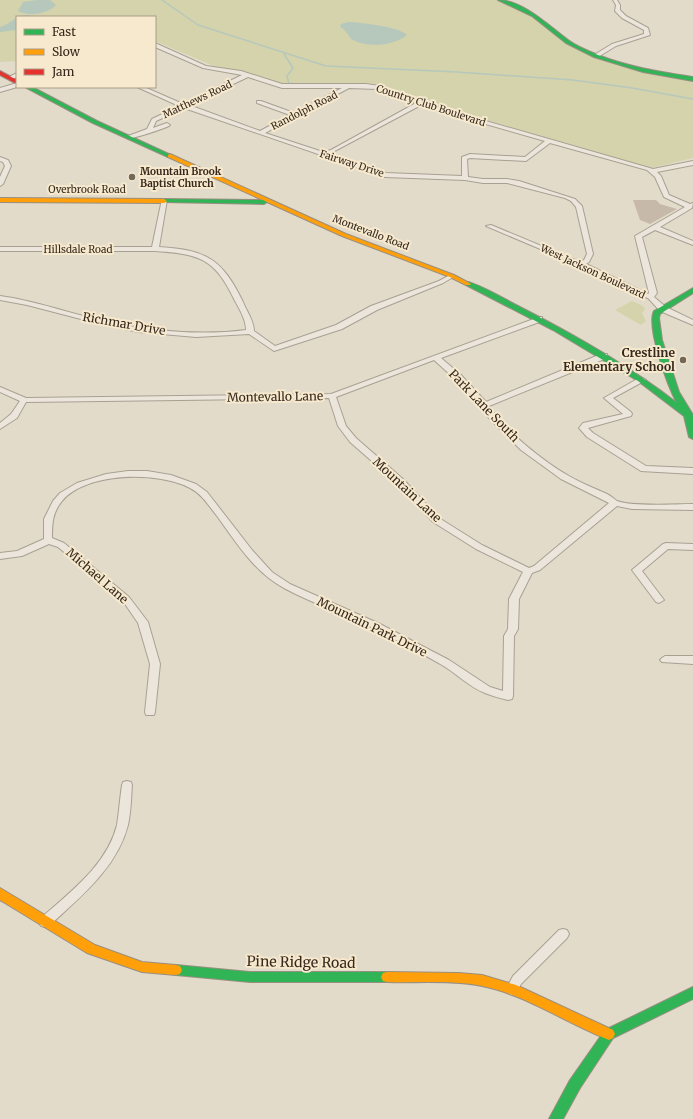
<svg xmlns="http://www.w3.org/2000/svg" width="693" height="1119" font-family="Merriweather,serif">
<style>
.green{fill:#d4d3ab}
.water{fill:#b6c8bc}
.lines{fill:none;stroke-linecap:round;stroke-linejoin:round}
.stream{stroke:#b6c8bc;stroke-width:1.5}
.building{fill:#c7b9aa}
.street-casing{stroke:#a8a093;stroke-width:2}
.fast-casing{stroke:#988f83;stroke-width:2}
.slow-casing{stroke:#988f83;stroke-width:2}
.jam-casing{stroke:#988f83;stroke-width:2}
.street{fill:#ebe5db;fill-rule:evenodd}
.fast{fill:#30b455;fill-rule:evenodd}
.slow{fill:#ff9f0a;fill-rule:evenodd}
.jam{fill:#e5322d;fill-rule:evenodd}
.poi-dot{fill:#736759;stroke:#f6e9ce;stroke-width:1.5}
.labels{text-anchor:middle;stroke-width:4;stroke-linejoin:round;paint-order:stroke}
.far-street-label{font-size:10px;fill:#36281c;stroke:#f6e9ce}
.far-poi-label{font-size:10px;font-weight:bold;fill:#36281c;stroke:#f6e9ce;text-anchor:start}
.street-label{font-size:12px;fill:#36281c;stroke:#f6e9ce}
.poi-label{font-size:12px;font-weight:bold;fill:#36281c;stroke:#f6e9ce;text-anchor:end}
.near-street-label{font-size:14px;fill:#36281c;stroke:#f6e9ce}
</style>
<rect width="100%" height="100%" fill="#e3dbc9"/>
<g class="green">
<path d="M0 0H498L533 16 559 37 623 66 693 81V158L651 168 455 111 401 91 376 84 359 83 282 84 245 72 216 67 155 41V17H17V61L0 62Z"/>
<path d="M632 301 643 306 645 309 642 313 646 321 641 325 615 310Z"/>
</g>
<g class="water">
<path d="M37 0H50L56 5C47 14 29 17 18 11L23 2Z"/>
<path d="M30 15 35 17H17V30L0 32V27C14 23 13 15 30 15Z"/>
<path d="M348 22C358 22 401 27 407 35 394 46 368 48 353 40 348 37 349 34 345 31 344 29 342 28 340 27L341 24Z"/>
</g>
<g class="lines">
<g class="stream">
<path d="M162 0 198 25 326 66 457 72 573 80 632 88 693 99"/>
<path d="M284 54 293 68 287 76 289 84"/>
</g>
</g>
<path class="building" d="M633 200H656L660 204 677 209 650 224 640 220Z"/>
<g class="lines">
<defs>
<g id="street">
<path d="M613 0H617L620 5V10L626 16 648 28 650 35 616 46 598 57H594V55L612 44 644 34V30L622 18 615 11 616 5Z"/>
<path d="M155 43 206 66 241 71 282 84H366L380 86 444 109 653 169 693 161V165L657 172 661 176 669 195 690 204 693 203 692 208 660 227 693 241V245L655 230 642 237 657 293 654 297 666 307 693 320V325L660 311 648 298 638 295 578 265 486 226 491 225 580 262 584 260 587 254 576 207 571 201 565 198 507 183H483L465 180 385 177 184 108 156 121 153 128 167 123 170 125 169 126C162 129 134 139 128 138V136L147 129 152 119 179 106 137 87H144L183 104 242 75 203 68 155 47ZM248 77 282 88H342L294 113 261 101H257V103L290 115 260 131 189 105ZM349 88 377 89 416 103 331 150 323 152 265 133ZM421 105 440 111 545 141 525 157 470 154 462 157V176L386 173 329 154ZM550 143 647 170 655 177 664 197 685 207 635 236 649 293 648 294 586 264 589 262 593 254 582 206 575 199 519 181 507 179H483L468 177 467 159 470 158 526 161Z"/>
<path d="M17 73V77L10 80 7 78Z"/>
<path d="M17 83V87L0 92V88Z"/>
<path d="M0 157 8 160 11 166 3 184 0 186V177L5 166 3 162 0 161Z"/>
<path d="M162 199 167 200 159 247C207 250 222 259 243 302 247 312 254 321 254 331L275 346 336 325 371 306 439 281 450 275H454L455 276 443 283 377 310 342 329 274 351 249 334 196 337 139 332 104 325 27 305 0 300V296L13 298C44 304 73 314 103 321 150 331 199 336 246 330 246 320 240 310 235 301 215 259 201 254 155 251H0V247H152Z"/>
<path d="M539 317H542V321L441 358 461 375 486 402 601 354H607V358L489 406C504 430 544 462 569 476 581 483 594 488 607 494 611 496 614 499 617 501 632 507 676 504 693 504V510L632 509 617 506 540 570 532 573 519 599 518 629 514 636 513 696 512 699 508 700C500 698 492 696 485 693 469 687 456 673 442 665 420 652 397 641 375 629 346 614 313 604 284 588 255 573 236 542 217 516 209 506 202 494 190 488 158 471 86 472 62 501 52 513 52 525 52 538L64 543 129 597 148 622 160 664 155 712 154 715H146L145 712 150 664 138 623 123 601 58 547 49 544 22 556 0 559V553L17 551 44 539V519L53 501 60 493 77 483 106 474 128 471H147L171 475 196 484 207 492 252 550 272 572 290 584 380 624 449 660 490 687 503 691 504 636 508 629 509 599 523 572 476 549 433 522 398 484 350 442 338 426 329 398 26 402 17 418 0 429V423L11 414 20 401 0 392V387L26 398 331 394ZM434 360 455 379 482 406 488 417 521 450 561 479 609 503 534 566 529 568 482 545 439 518 404 480 356 438 346 426 336 397Z"/>
<path d="M639 378H642L646 380 613 398 631 412 632 414 631 416 588 428 593 433 646 466 693 468V474L641 471 587 437 579 428 583 423 623 414 604 398Z"/>
<path d="M666 543 693 544V550L668 549 642 571 664 600 659 603 656 602 632 570 663 544Z"/>
<path d="M665 656H693V664L662 662 660 660 662 658Z"/>
<path d="M127 781 131 782 132 785C131 798 131 812 128 825 117 868 80 897 49 926L45 927 41 926 39 922 41 918C70 892 107 865 117 825 119 812 120 798 122 785L123 782Z"/>
<path d="M563 929 567 930 569 934 567 938 521 984 516 993 512 995 508 993 506 989 513 976 559 930Z"/>
</g>
<g id="fast">
<path d="M498 0C522 0 549 26 568 40 576 46 588 51 598 55 628 67 661 72 693 77V81L643 72 594 57 566 43 532 16Z"/>
<path d="M25 87H32L97 121 173 156 168 157 93 123Z"/>
<path d="M164 199 264 200 267 202 264 204 162 202V200Z"/>
<path d="M468 282C485 287 502 298 518 306 573 334 628 365 677 403 668 387 646 327 654 311L693 288V293L660 314 659 318 662 340 679 392 693 415V439L689 437 684 416 638 381 553 330 466 285V283Z"/>
<path d="M176 965 250 972H387L391 973 393 977 391 981 387 982H250L176 975 172 974 170 970 172 966Z"/>
<path d="M693 987V999L613 1038 580 1088 563 1119H549L570 1080 605 1030Z"/>
</g>
<g id="slow">
<path d="M170 154 346 234 454 275 471 284 470 285H466L450 277 342 236 168 157V155Z"/>
<path d="M0 198 164 199 167 201 164 203 0 202Z"/>
<path d="M0 888 95 945 142 962 176 965 180 966 182 970 180 974 176 975 142 972 87 953 5 903 0 900Z"/>
<path d="M387 972 459 973 482 975 516 985 613 1030 615 1034 613 1038 609 1040C568 1024 524 994 482 986 455 980 416 983 387 982L383 981 381 977 383 973Z"/>
</g>
<path id="jam" d="M0 71 17 80V84L0 75Z"/>
</defs>
<use href="#street" class="street-casing"/>
<use href="#fast" class="fast-casing"/>
<use href="#slow" class="slow-casing"/>
<use href="#jam" class="jam-casing"/>
<use href="#street" class="street"/>
<use href="#fast" class="fast"/>
<use href="#slow" class="slow"/>
<use href="#jam" class="jam"/>
</g>
<g class="poi-dot">
<circle cx="132" cy="177" r="4"/>
<circle cx="683" cy="360" r="4"/>
</g>
<g class="labels">
<g class="far-street-label">
<text transform="translate(197 99) rotate(-25)" y="4">Matthews Road</text>
<text transform="translate(431 105) rotate(18)" y="4">Country Club Boulevard</text>
<text transform="translate(304 110) rotate(-27)" y="4">Randolph Road</text>
<text transform="translate(352 163) rotate(18)" y="4">Fairway Drive</text>
<text x="87" y="193">Overbrook Road</text>
<text transform="translate(371 232) rotate(21)" y="4">Montevallo Road</text>
<text x="78" y="253">Hillsdale Road</text>
<text transform="translate(593 271) rotate(25)" y="4">West Jackson Boulevard</text>
</g>
<g class="far-poi-label">
<text x="140" y="175">Mountain Brook<tspan x="140" dy="12">Baptist Church</tspan></text>
</g>
<g class="street-label">
<text transform="translate(124 324) rotate(10)" y="4">Richmar Drive</text>
<text transform="translate(275 397) rotate(-1)" y="4">Montevallo Lane</text>
<text transform="translate(484 406) rotate(46)" y="4">Park Lane South</text>
<text transform="translate(407 490) rotate(43)" y="4">Mountain Lane</text>
<text transform="translate(97 576) rotate(41)" y="4">Michael Lane</text>
<text transform="translate(372 627) rotate(26)" y="4">Mountain Park Drive</text>
</g>
<g class="poi-label">
<text x="675" y="357">Crestline<tspan x="675" dy="14">Elementary School</tspan></text>
</g>
<g class="near-street-label">
<text transform="translate(301 962) rotate(1)" y="5">Pine Ridge Road</text>
</g>
</g>
<rect x="16" y="16" width="140" height="72" fill="#f6e9ce" stroke="#a99c87"/>
<rect x="24" y="29" width="20" height="6" fill="#30b455" stroke="#a99c87"/>
<text x="52" y="36" font-size="12" fill="#36281c">Fast</text>
<rect x="24" y="49" width="20" height="6" fill="#ff9f0a" stroke="#a99c87"/>
<text x="52" y="56" font-size="12" fill="#36281c">Slow</text>
<rect x="24" y="69" width="20" height="6" fill="#e5322d" stroke="#a99c87"/>
<text x="52" y="76" font-size="12" fill="#36281c">Jam</text>
</svg>
